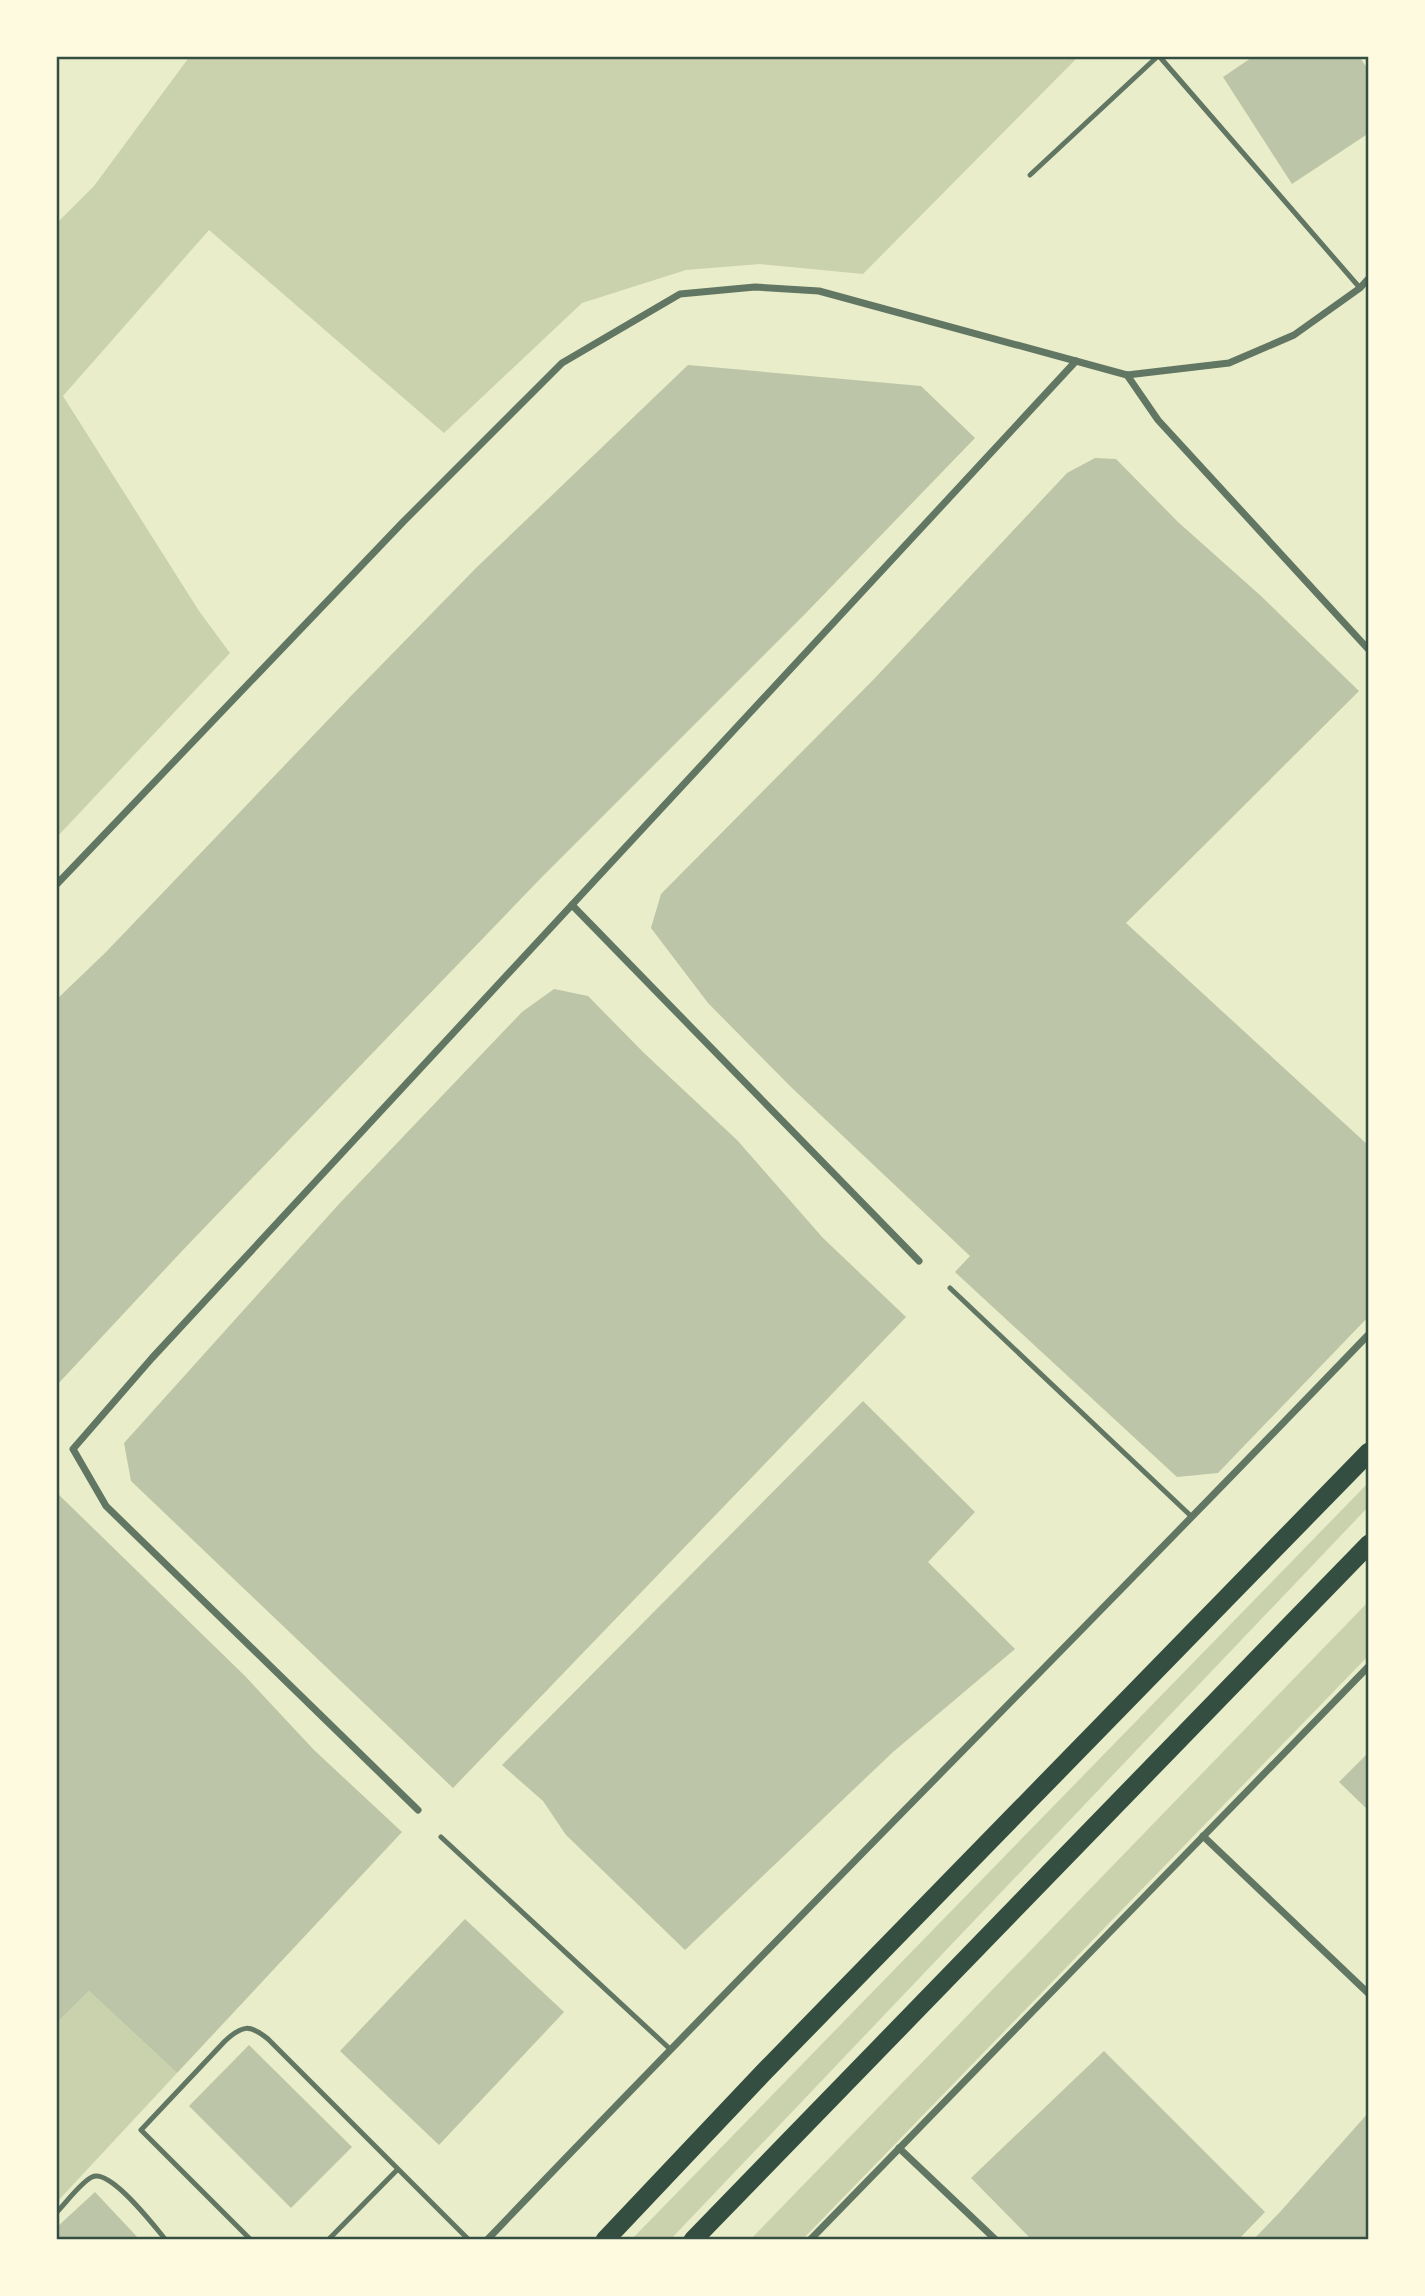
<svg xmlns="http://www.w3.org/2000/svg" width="1425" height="2296" font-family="'Exo 2',sans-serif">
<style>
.green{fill:#cad2ad}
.building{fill:#bcc5a7}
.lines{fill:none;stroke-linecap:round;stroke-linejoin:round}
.service{stroke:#617663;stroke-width:5}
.minor{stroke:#617663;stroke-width:7}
.trunk{stroke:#344e41;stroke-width:19}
.neatline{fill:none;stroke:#344e41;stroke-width:2.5}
</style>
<rect width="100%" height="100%" fill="#e9edc9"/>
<g class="green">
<path d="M190 56H1079L863 274 760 264 686 270 582 303 444 433 209 230 63 396 199 611 230 653 56 838V224L94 186Z"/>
<path d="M1369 1482V1506L670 2240H631Z"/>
<path d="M1369 1601V1655L802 2240H750Z"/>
<path d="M89 1991 177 2073 56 2203V2024Z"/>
</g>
<g class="building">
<path d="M1254 56H1359L1369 71V133L1292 184 1223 77Z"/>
<path d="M688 365 921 386 975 438 804 615 540 879 182 1251 56 1386V1000L106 952 349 698 477 567Z"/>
<path d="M1095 458 1116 459 1178 522 1261 596 1359 691 1126 923 1369 1146V1316L1218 1473 1177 1477 955 1272 970 1256 792 1088 708 1003 651 928 661 894 875 678 1067 473Z"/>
<path d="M554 989 588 996 644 1053 737 1140 823 1238 906 1317 453 1788 131 1481 124 1443 339 1204 522 1012Z"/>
<path d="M863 1401 975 1512 928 1562 1015 1649 893 1752 685 1950 566 1835 543 1801 502 1765Z"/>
<path d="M56 1492 245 1676 314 1750 402 1832 177 2073 89 1991 56 2024Z"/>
<path d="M1369 1752V1811L1339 1782Z"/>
<path d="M465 1919 564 2012 439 2145 340 2051Z"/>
<path d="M249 2045 352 2147 291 2208 189 2106Z"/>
<path d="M1104 2051 1265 2212 1238 2240H1032L971 2178Z"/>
<path d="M1369 2112V2240H1253L1280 2212Z"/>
<path d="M95 2192 140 2240H56V2228Z"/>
</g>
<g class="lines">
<g class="service">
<path d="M1159 56 1360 288"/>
<path d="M1030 175 1158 56"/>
<path d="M950 1288 1192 1517"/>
<path d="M441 1837 670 2049"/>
<path d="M56 2213C65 2204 81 2182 92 2177 110 2168 154 2226 166 2240"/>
<path d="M251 2240 141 2130 225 2041C242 2025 250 2024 268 2039L469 2240"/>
<path d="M328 2240 397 2170"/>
</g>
<g class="minor">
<path d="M1127 375 1158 420 1369 650"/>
<path d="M56 885 403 522 562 363 680 294 755 287 819 291 1127 375 1229 363 1294 335 1360 288 1369 278"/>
<path d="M572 905 919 1261"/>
<path d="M418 1810 106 1506 73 1449 152 1358 1076 361"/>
<path d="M1203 1836 1369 1994"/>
<path d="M899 2148 996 2240"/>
<path d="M487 2240C778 1935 1077 1638 1369 1334"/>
<path d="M810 2240 1369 1666"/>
</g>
<g class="trunk">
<path d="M605 2240 763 2073 1369 1452"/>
<path d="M693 2240 1369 1544"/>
</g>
</g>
<rect width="1425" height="2296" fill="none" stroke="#fefae0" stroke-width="116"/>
<rect x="58" y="58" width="1309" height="2180" class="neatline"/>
</svg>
